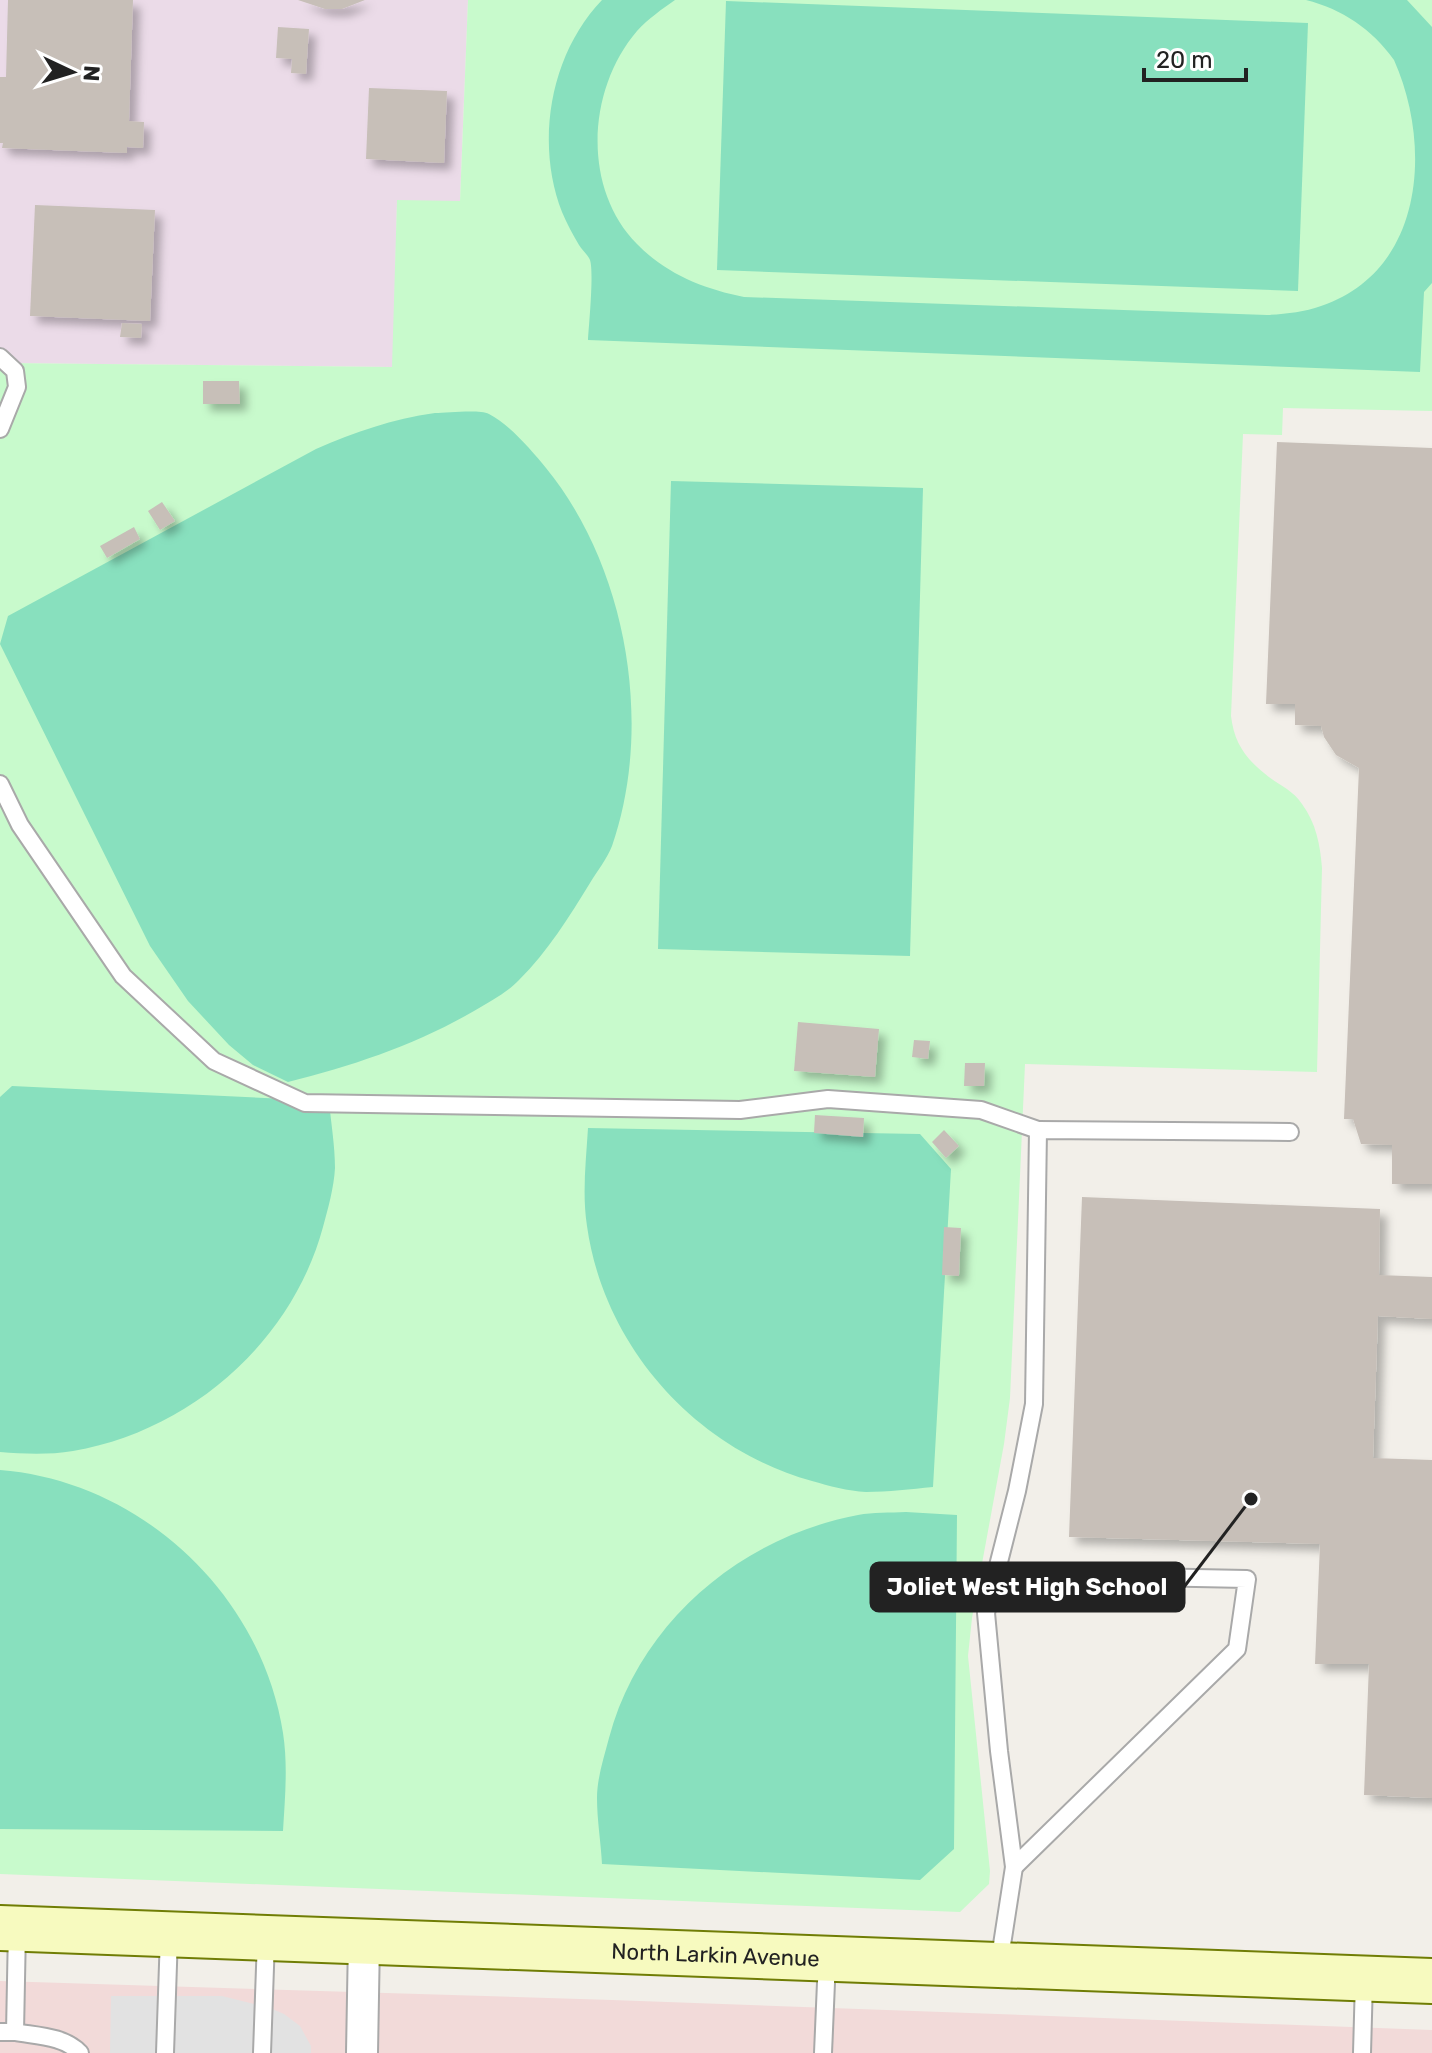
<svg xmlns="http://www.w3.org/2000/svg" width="1432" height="2053" font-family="Rubik,sans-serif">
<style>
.commercial{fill:#f2dad9}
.industrial{fill:#ebdbe8}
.park{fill:#c8facc}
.pitch{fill:#88e0be}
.parking{fill:#e2e2e2}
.building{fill:#c7bfb8;filter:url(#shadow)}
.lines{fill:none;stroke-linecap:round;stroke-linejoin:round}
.service-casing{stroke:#a9a9a9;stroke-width:20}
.minor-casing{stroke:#a9a9a9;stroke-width:34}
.secondary-casing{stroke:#707d05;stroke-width:48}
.service{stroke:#fff;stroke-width:16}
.minor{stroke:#fff;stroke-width:30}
.secondary{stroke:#f7fabf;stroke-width:44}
.labels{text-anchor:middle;stroke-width:7;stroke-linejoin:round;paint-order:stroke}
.street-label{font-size:22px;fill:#222;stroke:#fff}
.leader{fill:none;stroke:#222;stroke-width:3}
.callout-dot{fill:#222;stroke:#fff;stroke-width:3}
.callout{fill:#222;stroke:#222;stroke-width:3}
.callout-label{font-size:24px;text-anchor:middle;font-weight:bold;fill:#fff}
</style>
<defs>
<filter id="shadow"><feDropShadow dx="7" dy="7" stdDeviation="4" flood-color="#0004"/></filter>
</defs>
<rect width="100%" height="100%" fill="#f2efe9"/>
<path class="commercial" d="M0 1981 612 2000 1432 2030V2053H0Z"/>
<path class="industrial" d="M0 0H468L460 201H397L393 367 0 363Z"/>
<path class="park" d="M468 0H1432V411L1283 408 1282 435 1243 434 1231 716C1234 741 1244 757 1264 773 1276 784 1292 789 1302 804 1316 823 1320 844 1322 868L1317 1072 1025 1064 1010 1398 1004 1444 972 1618 968 1656 990 1871 989 1884 960 1912 0 1874V363L392 367 397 200 460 201Z"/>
<g class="pitch">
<path d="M602 0H675C662 9 648 19 637 31 588 88 581 187 637 244 666 274 704 289 744 297L1267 315C1286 314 1304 312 1321 306 1425 271 1432 145 1394 60 1372 29 1342 9 1306 0H1407L1432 27V283L1424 292 1420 372 588 340C589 324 594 272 590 260 588 255 582 250 579 245 573 235 567 224 562 212 535 143 550 54 602 0Z"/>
<path d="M726 1 1308 23 1298 291 717 270Z"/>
<path d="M435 413C447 413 479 409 489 414 509 424 532 451 546 468 627 567 654 725 612 846 607 859 597 871 590 883 569 917 548 951 519 980 507 993 489 1002 474 1011 417 1044 353 1066 288 1082L253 1065 229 1045 188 1001 150 946 0 644 8 616 316 449C355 432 392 419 435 413Z"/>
<path d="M671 481 923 488 910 956 658 949Z"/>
<path d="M12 1086 329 1101C331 1123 335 1146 335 1168 334 1187 328 1209 323 1227 292 1342 190 1431 73 1451 49 1455 24 1454 0 1452V1097Z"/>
<path d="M588 1128 920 1134 951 1169 933 1487C911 1489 888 1492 866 1492 848 1491 829 1486 812 1481 696 1449 604 1347 587 1226 582 1194 586 1161 588 1128Z"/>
<path d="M0 1470C140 1481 261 1593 283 1733 288 1765 285 1798 283 1831L0 1829Z"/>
<path d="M906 1512 957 1515 954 1849 920 1880 602 1864C601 1843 597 1820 597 1798 597 1778 604 1757 609 1738 640 1622 741 1537 858 1515 873 1512 890 1513 906 1512Z"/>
</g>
<path class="parking" d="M111 1996H222L270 2008 284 2014 300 2026 311 2046V2053H110Z"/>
<g class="building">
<path d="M8 0H133L129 121 144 122 143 148 127 147V153L2 148 3 143H0V77H6Z"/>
<path d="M298 0H365L342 9H325Z"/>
<path d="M278 27 309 29 306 74 291 73 292 59 276 58Z"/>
<path d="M369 88 447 91 444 163 366 159Z"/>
<path d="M35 205 155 210 150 321 30 316Z"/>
<path d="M122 323 142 324 141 338 120 337Z"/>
<path d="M203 381H239L240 404H203Z"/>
<path d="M1277 442 1432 448V1184H1392V1145L1361 1144 1353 1119H1344L1359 768 1336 755 1324 737 1321 726 1295 725V704H1266Z"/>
<path d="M162 502 175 521 160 530 148 511Z"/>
<path d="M134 527 140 539 107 558 100 546Z"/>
<path d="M798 1022 879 1029 875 1077 794 1071Z"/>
<path d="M914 1040 930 1041 928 1059 912 1057Z"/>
<path d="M965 1063H985L984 1086H964Z"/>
<path d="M815 1115 864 1118 863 1137 814 1133Z"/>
<path d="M944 1130 959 1146 946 1158 932 1142Z"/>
<path d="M1082 1197 1380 1209 1379 1275 1432 1277V1319L1378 1316 1373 1458 1432 1460V1798L1364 1795 1369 1664H1315L1320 1544 1069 1537Z"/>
<path d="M944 1227 961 1228 959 1276 942 1275Z"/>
</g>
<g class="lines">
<defs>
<g id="service">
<path d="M0 357 15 371 17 387 0 429"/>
<path d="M0 784 20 825 123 976 214 1061 305 1103 740 1110 828 1099 981 1110 1038 1130"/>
<path d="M996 1574 1247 1579 1237 1649 1014 1867"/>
<path d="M999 1964 1014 1867 999 1751 986 1613 1017 1491 1034 1404 1038 1130 1290 1132"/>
<path d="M0 2032H15L17 1929"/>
<path d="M15 2032C37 2036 64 2036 80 2053"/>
<path d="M165 2053 169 1935"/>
<path d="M262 2053 266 1939"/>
<path d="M823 2053 827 1959"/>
<path d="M1362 2053 1364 1980"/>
</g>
<path id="minor" d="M362 2053 364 1940"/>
<g id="secondary">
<path id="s1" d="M0 1928 1432 1981"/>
</g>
</defs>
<use href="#service" class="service-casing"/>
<use href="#minor" class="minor-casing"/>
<use href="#secondary" class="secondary-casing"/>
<use href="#service" class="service"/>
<use href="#minor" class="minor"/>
<use href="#secondary" class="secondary"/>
</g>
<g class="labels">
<g class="street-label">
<text dy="8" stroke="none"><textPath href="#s1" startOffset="716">North Larkin Avenue</textPath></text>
</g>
</g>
<path class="leader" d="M1251 1499L1184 1587"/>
<circle class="callout-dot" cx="1251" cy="1499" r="8"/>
<rect class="callout" x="871" y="1563" width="313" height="48" rx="8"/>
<g class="callout-label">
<text x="1027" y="1595">Joliet West High School</text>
</g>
<g transform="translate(72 72) rotate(94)" stroke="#ffffff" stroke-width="6" paint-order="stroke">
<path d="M0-6L14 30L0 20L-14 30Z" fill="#222222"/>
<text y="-12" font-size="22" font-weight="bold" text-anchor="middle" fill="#222222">N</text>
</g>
<path d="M1144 68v12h102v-12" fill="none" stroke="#222222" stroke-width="4"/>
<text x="1156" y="68" font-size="24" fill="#222222" stroke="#ffffff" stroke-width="6" paint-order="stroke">20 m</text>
</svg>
